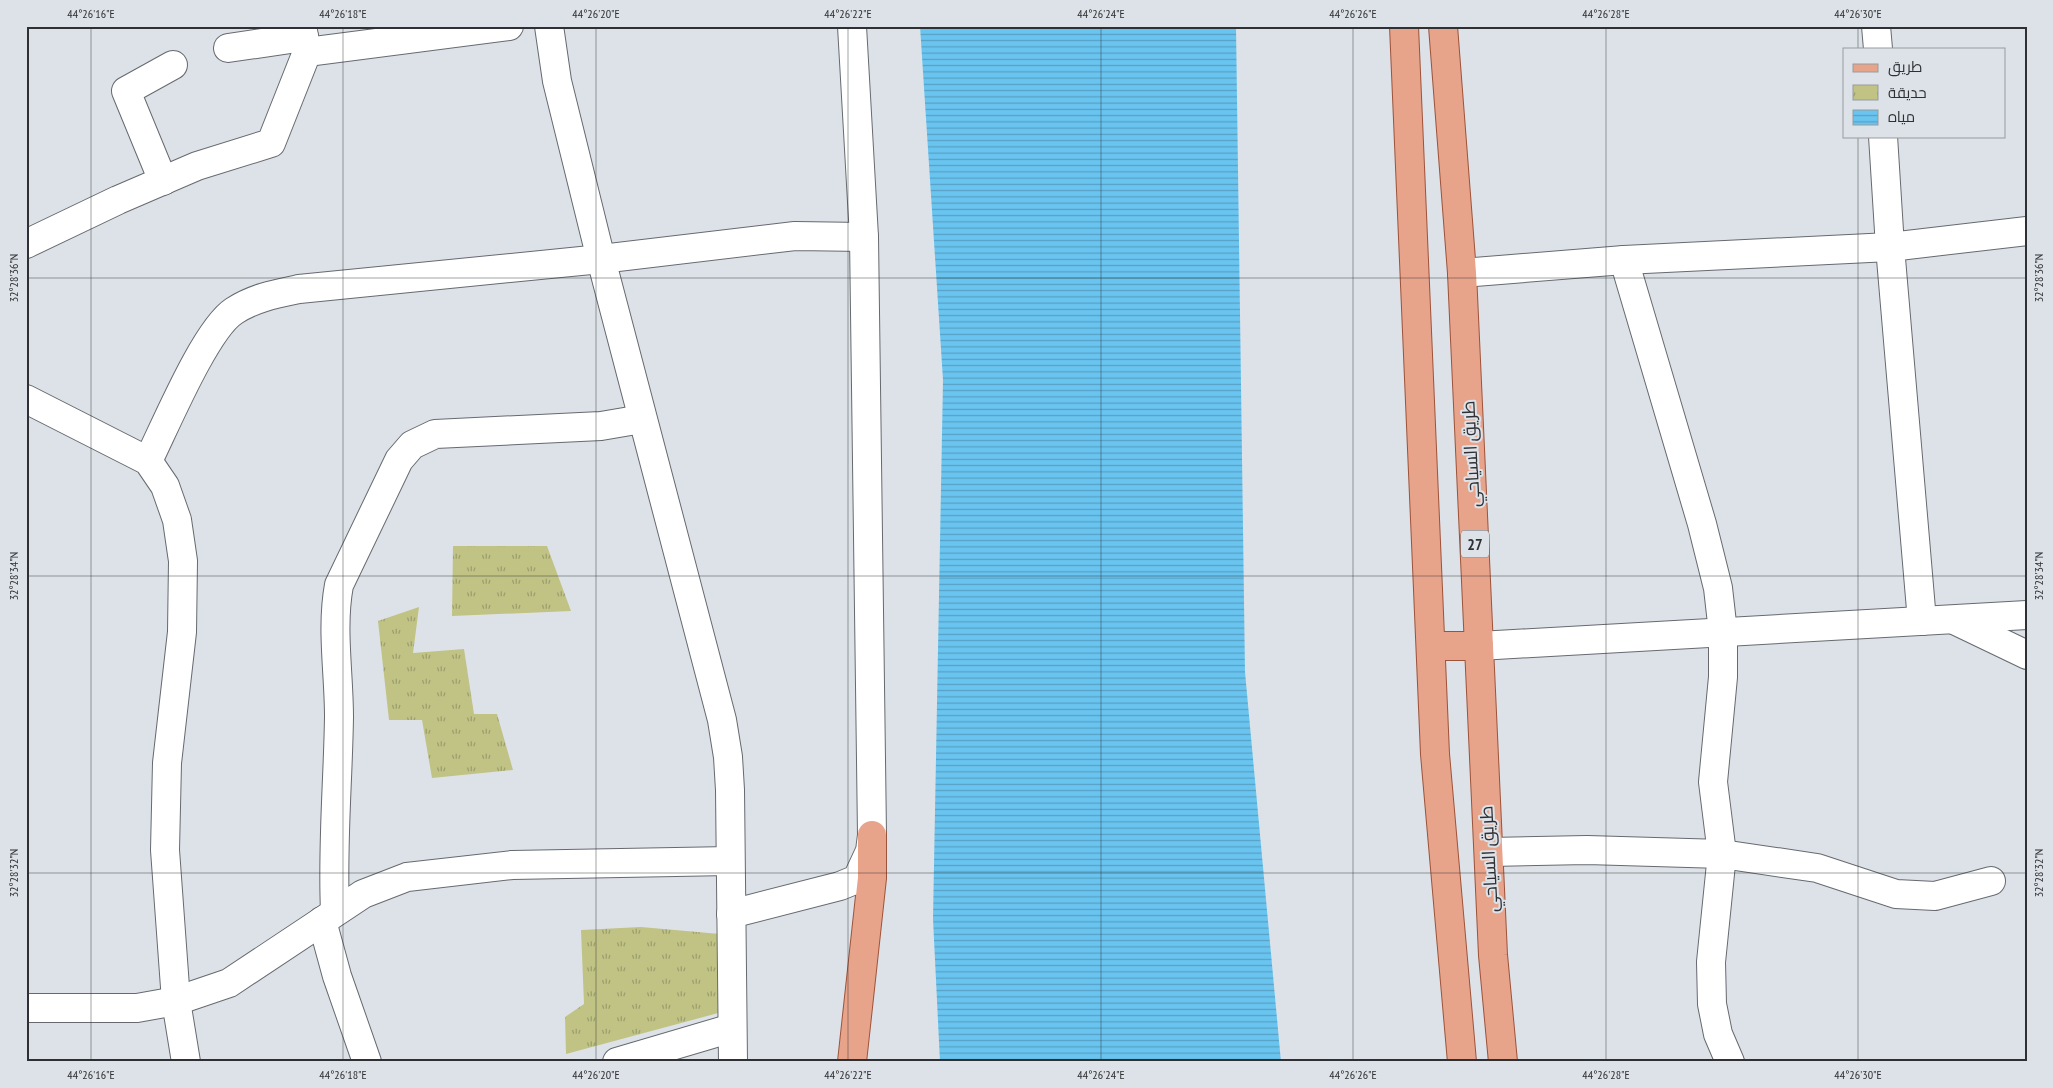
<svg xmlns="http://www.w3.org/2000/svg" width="2053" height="1088" font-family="'PT Sans Narrow',Cairo,sans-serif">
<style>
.park{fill:url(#park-tufts)}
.water{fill:url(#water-rules)}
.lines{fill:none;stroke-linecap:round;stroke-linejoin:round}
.minor-casing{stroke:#666a6f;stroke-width:30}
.tertiary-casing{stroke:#666a6f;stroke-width:30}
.primary-casing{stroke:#9c533a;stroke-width:30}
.minor{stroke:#fff;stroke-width:28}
.tertiary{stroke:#fff;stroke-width:28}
.primary{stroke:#e8a38b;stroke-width:28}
.ticks{fill:none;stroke:#2e3033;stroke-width:1;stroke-opacity:0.45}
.labels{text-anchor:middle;stroke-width:4;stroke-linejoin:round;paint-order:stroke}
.shield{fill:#dde2e8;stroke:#626569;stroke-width:1}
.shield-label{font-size:16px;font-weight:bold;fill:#2e3033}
.street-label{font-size:18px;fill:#2e3033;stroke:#dde2e8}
.neatline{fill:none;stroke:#2e3033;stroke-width:2}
.ticks-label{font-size:12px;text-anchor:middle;fill:#2e3033}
</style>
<defs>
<pattern id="park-tufts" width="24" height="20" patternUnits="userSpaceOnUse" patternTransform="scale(1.25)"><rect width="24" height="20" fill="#c0c384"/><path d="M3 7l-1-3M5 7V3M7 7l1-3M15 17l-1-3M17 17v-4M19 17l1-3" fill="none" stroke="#9c9f6d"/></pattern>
<pattern id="water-rules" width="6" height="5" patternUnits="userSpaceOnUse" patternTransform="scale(1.25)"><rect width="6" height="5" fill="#69c5f0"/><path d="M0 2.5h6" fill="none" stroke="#57a0c3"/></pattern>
</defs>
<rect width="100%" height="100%" fill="#dde2e8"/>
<g class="park">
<path d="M453 546H547L571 611 452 616Z"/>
<path d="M419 607 413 653 464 649 474 714H497L513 770 432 778 422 720H389L378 621Z"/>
<path d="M641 927 720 934 722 1012 566 1054 565 1017 584 1004 581 930Z"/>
</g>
<path class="water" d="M920 26H1236L1245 672 1281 1062H940L933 919 943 380Z"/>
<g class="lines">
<defs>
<g id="minor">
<path d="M1876 26 1878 49"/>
<path d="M228 48 304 37"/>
<path d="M307 52 509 26"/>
<path d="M1883 136 1890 247 1922 621"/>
<path d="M163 181 126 91 173 65"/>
<path d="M26 244 118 200 197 166 271 143 307 52 302 26"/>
<path d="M1624 260 1702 524 1718 588 1723 632V677L1713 782 1722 854 1711 962 1712 1004 1718 1034 1730 1062"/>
<path d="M1462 273 1624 260 1890 247 2027 231"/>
<path d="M26 399 148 461 165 486 177 520 183 561 182 632 167 763 165 850 176 1001 186 1062"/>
<path d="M148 461C165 427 205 330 234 311 254 298 275 294 299 289L601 259 795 236 864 237"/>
<path d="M1954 620 2027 655"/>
<path d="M1479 646 2027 615"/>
<path d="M1489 852 1587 850 1722 854 1817 868 1896 894 1935 896 1991 881"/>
<path d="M335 911C332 846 338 782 339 717 339 673 331 628 339 585L399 460 412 445 435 434 601 426 642 419"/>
<path d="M322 921 337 976 367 1062"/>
<path d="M26 1008H137L176 1001 229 983 363 894 407 877 512 865 730 861"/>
<path d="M617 1062 732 1028"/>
</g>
<g id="tertiary">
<path d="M549 26 557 81 601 259 722 720 728 757 730 790 733 1062"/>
<path d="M731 914 840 886 857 879 870 851 872 835 864 237 852 26"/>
</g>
<g id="primary">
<path d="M1404 26 1435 754 1462 1062"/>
<path d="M1443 26 1462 273 1493 955 1503 1062"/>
<path d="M1431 646H1479"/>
<path d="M852 1062 872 878V835"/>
</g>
</defs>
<use href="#minor" class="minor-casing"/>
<use href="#tertiary" class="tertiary-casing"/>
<use href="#primary" class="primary-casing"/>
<use href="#minor" class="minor"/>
<use href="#tertiary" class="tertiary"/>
<use href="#primary" class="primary"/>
</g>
<path class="ticks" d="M91 26V1062M343 26V1062M596 26V1062M848 26V1062M1101 26V1062M1353 26V1062M1606 26V1062M1858 26V49M1858 136V1062M26 278H2027M26 576H2027M26 873H2027"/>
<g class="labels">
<rect class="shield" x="1461" y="530.5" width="28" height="27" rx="4"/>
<g class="shield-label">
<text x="1475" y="550">27</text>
</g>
<g class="street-label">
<text transform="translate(1471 454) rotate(-93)" y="6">طريق السياحي</text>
<text transform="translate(1489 859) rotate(-93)" y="6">طريق السياحي</text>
</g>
</g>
<rect width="2053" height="1088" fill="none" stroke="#dde2e8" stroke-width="55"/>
<rect x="1843" y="48" width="162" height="90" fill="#dde2e8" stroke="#979ba0"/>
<rect x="1853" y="64" width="25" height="8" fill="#e8a38b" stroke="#979ba0"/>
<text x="1888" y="72" font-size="15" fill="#2e3033">طريق</text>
<rect x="1853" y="85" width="25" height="15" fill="url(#park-tufts)" stroke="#979ba0"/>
<text x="1888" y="98" font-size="15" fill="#2e3033">حديقة</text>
<rect x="1853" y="110" width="25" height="15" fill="url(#water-rules)" stroke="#979ba0"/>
<text x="1888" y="122" font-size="15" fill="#2e3033">مياه</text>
<rect x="28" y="28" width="1998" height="1032" class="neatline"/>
<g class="ticks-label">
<text x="91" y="18">44°26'16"E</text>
<text x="343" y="18">44°26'18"E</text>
<text x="596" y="18">44°26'20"E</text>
<text x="848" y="18">44°26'22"E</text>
<text x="1101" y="18">44°26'24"E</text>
<text x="1353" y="18">44°26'26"E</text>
<text x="1606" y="18">44°26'28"E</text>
<text x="1858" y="18">44°26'30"E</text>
<text transform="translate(14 278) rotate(-90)" y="4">32°28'36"N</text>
<text transform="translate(2039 278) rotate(-90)" y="4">32°28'36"N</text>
<text transform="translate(14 576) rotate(-90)" y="4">32°28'34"N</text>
<text transform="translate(2039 576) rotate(-90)" y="4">32°28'34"N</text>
<text transform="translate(14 873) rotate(-90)" y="4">32°28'32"N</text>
<text transform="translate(2039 873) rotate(-90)" y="4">32°28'32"N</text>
<text x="91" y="1079">44°26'16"E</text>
<text x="343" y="1079">44°26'18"E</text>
<text x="596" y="1079">44°26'20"E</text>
<text x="848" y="1079">44°26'22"E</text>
<text x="1101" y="1079">44°26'24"E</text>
<text x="1353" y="1079">44°26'26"E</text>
<text x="1606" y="1079">44°26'28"E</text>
<text x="1858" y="1079">44°26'30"E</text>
</g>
</svg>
